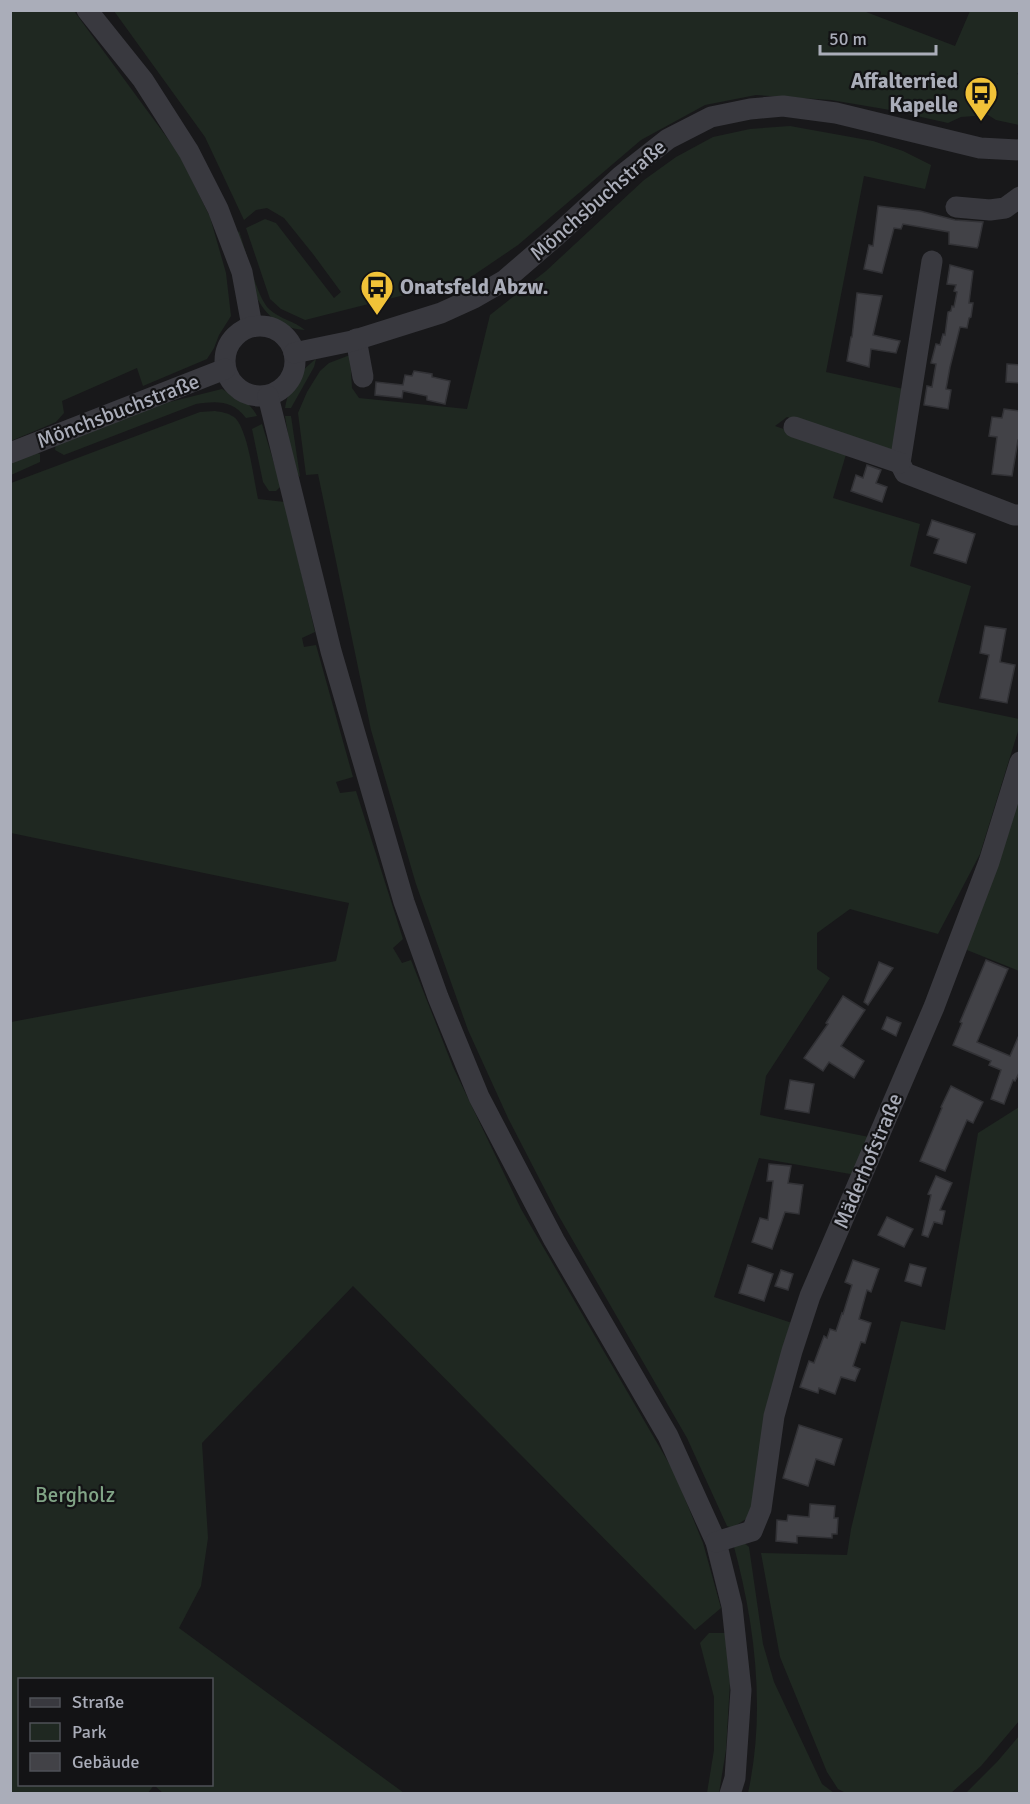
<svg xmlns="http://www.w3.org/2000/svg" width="1030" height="1804" font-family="Signika,sans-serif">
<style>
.green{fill:#1f2821;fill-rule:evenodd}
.building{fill:#424247;stroke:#323236;stroke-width:1.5}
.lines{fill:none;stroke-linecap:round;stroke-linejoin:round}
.minor{stroke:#39393f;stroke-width:21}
.labels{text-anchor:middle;stroke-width:4.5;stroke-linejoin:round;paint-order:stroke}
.poi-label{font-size:21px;font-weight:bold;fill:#aaadb9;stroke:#131315;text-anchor:end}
.street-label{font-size:21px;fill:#aaadb9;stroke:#131315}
.park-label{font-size:21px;fill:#81a486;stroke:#131315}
</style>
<rect width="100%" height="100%" fill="#18181a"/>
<g class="green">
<path d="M861 10 955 46 970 11H1019L1020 71 1017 74 1020 75 1019 125 996 120 988 115 961 117 948 123 890 110 831 100 756 95 705 105 641 140 518 245 468 279 305 320 281 309 270 299 246 228 265 219 276 223 334 298 341 292 313 254 284 218 267 208 256 210 244 220 205 137 114 11Z"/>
<path d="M11 11H74L179 154 210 217 226 273 231 316 219 335 214 348 207 359 143 386 137 368 62 401 64 413 56 422 11 441Z"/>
<path d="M790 126 873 141 903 151 931 165 925 189 864 176 826 372 908 390 896 457 787 417 775 426 847 451 833 498 920 524 910 566 971 586 938 702 1019 719V728L980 854 938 934 850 909 817 933V969L830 978 766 1076 760 1115 874 1138 856 1175 759 1158 714 1297 792 1323 754 1503 746 1519 732 1528 727 1526 687 1438 557 1213 508 1118 468 1030 416 884 371 730 318 474 306 475 298 413 307 392 320 371 329 363 350 355 352 388 359 398 467 409 490 315 546 271 644 180 676 157 713 137 750 129Z"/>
<path d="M239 231C246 250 256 296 269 309 280 319 294 321 305 330 254 327 249 275 236 236Z"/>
<path d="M316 359 314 367 291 408H285C289 385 298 373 316 359Z"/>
<path d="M222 389C236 397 250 401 257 416L246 418C232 400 217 401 196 404L64 455 55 450 56 443 154 406Z"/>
<path d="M215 411C222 412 228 413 234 417 248 428 254 481 258 499L285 502 315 632 302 638 304 647 316 645 353 777 336 782 340 793 356 791 403 939 393 948 402 963 411 960 453 1067 521 1209 674 1472 703 1543 721 1608 695 1630 353 1286 202 1443 208 1538 201 1586 179 1628 404 1793 164 1794 154 1785 148 1793H11V1022L336 961 349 903 11 833V483L200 412ZM20 1680H212V1784H20Z"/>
<path d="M285 416H291L300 477 294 470Z"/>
<path d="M262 424 281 486 276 491H269L263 482 252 429Z"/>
<path d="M34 452 40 454V462L11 475V462Z"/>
<path d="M1019 780V971L962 948Z"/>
<path d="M1019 1107V1721L981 1766 951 1793H846L838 1789 827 1772 780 1657 761 1553 847 1555 851 1529 901 1321 945 1330 978 1133Z"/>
<path d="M741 1540 749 1547 763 1644 774 1682 822 1784 834 1793H748C766 1711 755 1623 733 1543Z"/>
<path d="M709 1633H725L730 1682 726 1750 719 1793H707L714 1750V1697L700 1643Z"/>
<path d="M1019 1736V1793H966L997 1762Z"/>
</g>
<g class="building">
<path d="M878 206 920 211 955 220 983 222 978 246 977 248 949 244V232L903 224 901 229 894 228 882 273 864 269 869 245 873 246Z"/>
<path d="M950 265 973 271 969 303H973L971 317 969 318 967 328 960 327 950 367 946 389 951 390 948 409 924 405 927 386 932 387 936 364 931 363 936 344 940 345 943 334 945 335 948 312 951 311 952 306 954 307 957 292 954 291 956 285 947 284Z"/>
<path d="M857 293 882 296 873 335 900 341 896 353 871 349 869 367 847 361 851 337H852Z"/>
<path d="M1007 364 1020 365V383L1006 382Z"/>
<path d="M414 371 432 374V377L450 381 445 404 427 400V396L403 391 402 398 375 395 376 382 403 385 405 375 412 376Z"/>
<path d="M1004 409 1020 411V440H1018L1012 476 992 474 997 437 989 436 992 417 1002 418Z"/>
<path d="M867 465 881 470 876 483 887 487 882 502 851 491 856 475 863 478Z"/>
<path d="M932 520 975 534 966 563 934 553 939 539 927 535Z"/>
<path d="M985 626 1006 629 1000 662 1015 665 1007 703 980 698 989 655 980 653Z"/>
<path d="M986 960 1008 969 977 1042 1010 1056 1020 1033V1071L1015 1081 1013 1080 1004 1104 991 1099 1001 1070 989 1065 991 1061 953 1045 962 1023 960 1022Z"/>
<path d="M879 962 893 968 868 1005 864 1002Z"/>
<path d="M843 996 865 1010 841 1046 864 1061 854 1078 829 1062 823 1071 804 1058 828 1024 826 1023Z"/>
<path d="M887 1017 901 1023 896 1036 882 1029Z"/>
<path d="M790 1080 814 1084 809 1113 785 1109Z"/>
<path d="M951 1086 983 1102 973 1123 967 1120 945 1171 920 1161 942 1108 941 1107Z"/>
<path d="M769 1164 791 1166 788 1183 803 1185 799 1214 785 1212 772 1249 752 1242 760 1218 768 1220 773 1181H767Z"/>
<path d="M936 1176 952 1183 940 1210 945 1211 942 1224 934 1222 928 1237 922 1235 931 1195 928 1194Z"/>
<path d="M887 1217 913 1229 904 1247 878 1235Z"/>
<path d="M853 1260 879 1269 871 1292 867 1290 859 1319 871 1323 865 1343 861 1342 853 1366 860 1369 855 1381 841 1377 835 1394 819 1388 818 1393 800 1387 809 1361 814 1363 824 1336 827 1338 830 1329 836 1331 842 1313 843 1314 852 1285 845 1282Z"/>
<path d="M910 1264 926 1268 921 1286 905 1281Z"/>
<path d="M748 1265 773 1274 764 1301 739 1293Z"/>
<path d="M781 1270 793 1274 788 1290 775 1286Z"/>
<path d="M799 1425 842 1439 834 1465 816 1459 808 1486 783 1478Z"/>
<path d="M810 1504 835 1506 834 1518H838L837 1534H832V1538L797 1536V1543L776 1541 777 1520 787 1521 788 1515 809 1517Z"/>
</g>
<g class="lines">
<g class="minor">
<path d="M87 10 143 80 189 152 218 209 242 272 252 326"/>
<path d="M956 207 990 210 1005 208 1020 197"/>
<path d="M932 261 900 463 905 473 1014 515H1020"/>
<circle cx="260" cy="361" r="35"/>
<path d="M356 339 363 377"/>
<path d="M294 353 352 341 441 313 474 298 505 280 556 236 621 176 668 139 711 117 750 109 783 106 836 113 980 148 1020 150"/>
<path d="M268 396 331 651 404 902 438 997 479 1097 554 1240 668 1436 716 1542 732 1606 741 1690 735 1778 730 1794"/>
<path d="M794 427 900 463"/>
<path d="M10 453 225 369"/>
<path d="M716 1542 752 1531 761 1509 774 1416 792 1351 810 1296 934 1007 989 862 1020 762"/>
</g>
</g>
<defs>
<symbol id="bus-pin" viewBox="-11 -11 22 30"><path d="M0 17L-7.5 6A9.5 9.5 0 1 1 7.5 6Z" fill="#f1c238" stroke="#131315"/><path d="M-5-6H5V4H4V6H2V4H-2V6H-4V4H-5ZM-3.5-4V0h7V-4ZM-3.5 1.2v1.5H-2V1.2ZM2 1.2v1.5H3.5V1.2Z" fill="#111"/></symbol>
</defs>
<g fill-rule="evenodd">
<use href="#bus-pin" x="962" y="74" width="38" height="52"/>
<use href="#bus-pin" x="358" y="268" width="38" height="52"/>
</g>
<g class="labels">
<g class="poi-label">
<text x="958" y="88">Affalterried<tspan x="958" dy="24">Kapelle</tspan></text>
<text x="400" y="294" text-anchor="start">Onatsfeld Abzw.</text>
</g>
<g class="street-label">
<text transform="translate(598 200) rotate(-41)" y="7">Mönchsbuchstraße</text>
<text transform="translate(118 411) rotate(-21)" y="7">Mönchsbuchstraße</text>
<text transform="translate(868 1161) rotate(-67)" y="7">Mäderhofstraße</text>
</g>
<g class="park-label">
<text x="75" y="1502">Bergholz</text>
</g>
</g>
<rect width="1030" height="1804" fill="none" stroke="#aaadb9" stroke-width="24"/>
<rect x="18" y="1678" width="195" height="108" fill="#131315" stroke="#4f5157" stroke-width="1.5"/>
<rect x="30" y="1698" width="30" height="9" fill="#39393f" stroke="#4f5157" stroke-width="1.5"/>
<text x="72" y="1708" font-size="18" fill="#aaadb9">Straße</text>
<rect x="30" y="1723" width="30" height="18" fill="#1f2821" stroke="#4f5157" stroke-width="1.5"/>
<text x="72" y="1738" font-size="18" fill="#aaadb9">Park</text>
<rect x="30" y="1753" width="30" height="18" fill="#424247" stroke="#4f5157" stroke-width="1.5"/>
<text x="72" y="1768" font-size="18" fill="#aaadb9">Gebäude</text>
<path d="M820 45v9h116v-9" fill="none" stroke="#aaadb9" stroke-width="3"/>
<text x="829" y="45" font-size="18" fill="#aaadb9" stroke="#131315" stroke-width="4.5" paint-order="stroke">50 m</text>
</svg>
